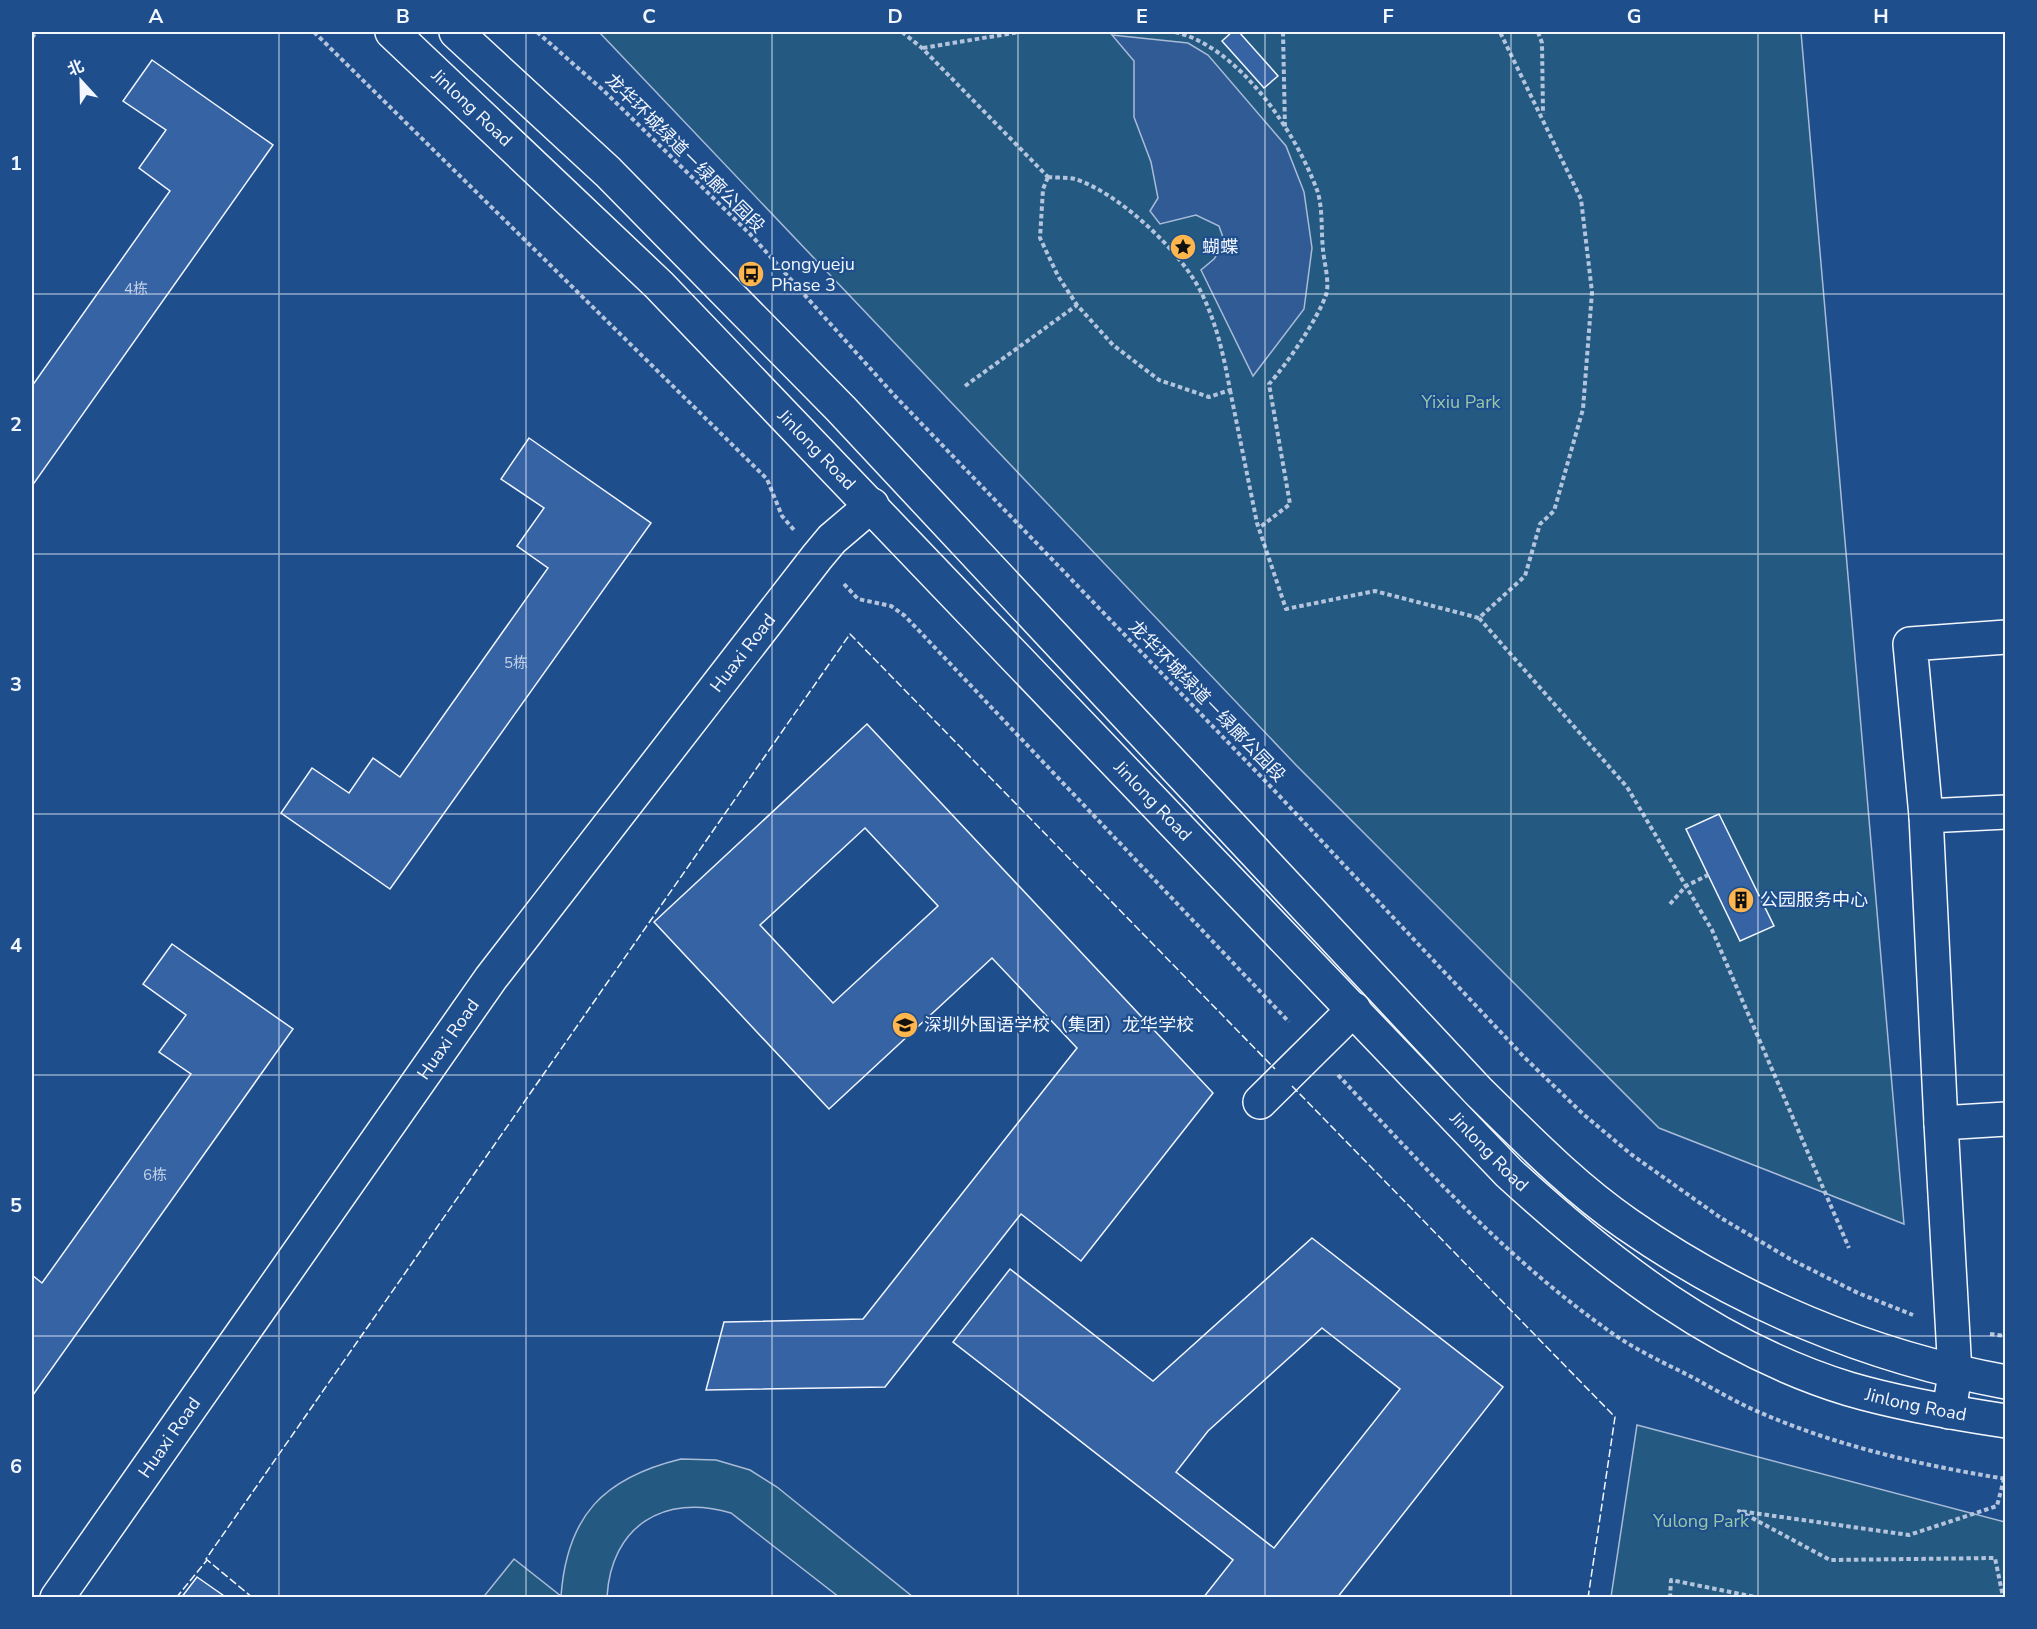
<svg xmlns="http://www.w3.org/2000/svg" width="2037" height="1629" font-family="'Nunito Sans','Noto Sans SC',sans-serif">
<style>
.green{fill:#245a82;stroke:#a8bbd7;stroke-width:1.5}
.parking{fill:#305b95;stroke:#a8bbd7;stroke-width:1.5}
.building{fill:#3563a3;stroke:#f2f6ff;stroke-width:1.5;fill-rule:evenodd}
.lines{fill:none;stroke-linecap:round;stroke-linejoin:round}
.minor-casing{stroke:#f2f6ff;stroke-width:36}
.major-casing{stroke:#f2f6ff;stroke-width:36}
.path{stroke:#b3c4dc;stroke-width:4;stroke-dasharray:4.5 3;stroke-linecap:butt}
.minor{stroke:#1f4e8c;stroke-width:33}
.major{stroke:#1f4e8c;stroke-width:33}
.fence{stroke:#f2f6ff;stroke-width:1.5;stroke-dasharray:8 3;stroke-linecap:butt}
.grid{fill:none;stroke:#f2f6ff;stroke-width:1.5;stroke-opacity:0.55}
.labels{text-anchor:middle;stroke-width:4.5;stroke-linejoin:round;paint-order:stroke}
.number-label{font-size:15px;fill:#c3d1e8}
.street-label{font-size:18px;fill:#f2f6ff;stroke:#1f4e8c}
.poi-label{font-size:18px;fill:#f2f6ff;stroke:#1f4e8c;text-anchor:start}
.park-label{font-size:18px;fill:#97c8a6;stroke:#1f4e8c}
.neatline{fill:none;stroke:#f2f6ff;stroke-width:2}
.grid-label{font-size:20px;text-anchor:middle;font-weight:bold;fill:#f2f6ff}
</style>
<rect width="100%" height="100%" fill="#1f4e8c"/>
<g class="green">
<path d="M599 32H1801L1904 1224 1659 1128 1296 765Z"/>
<path d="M1637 1425 2005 1522V1597H1611Z"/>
<path d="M681 1459 716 1460 750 1470 777 1487 913 1597H839L731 1513C664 1493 611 1526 607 1597L489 1598 485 1595 514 1559 561 1596C567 1516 603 1478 681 1459Z"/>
</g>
<path class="parking" d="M1112 35 1188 43 1208 55 1286 146 1304 192 1312 248 1304 309 1253 376 1201 270 1214 259 1225 243 1219 226 1196 215 1160 224 1150 211 1158 198 1151 162 1134 117V61Z"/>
<g class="building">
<path d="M1232 32H1239L1278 76 1264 88 1222 41Z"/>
<path d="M152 60 273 145 32 486V386L170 191 139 168 166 130 123 101Z"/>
<path d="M529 438 651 523 390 889 281 813 312 768 349 793 373 758 400 777 548 568 517 546 544 508 501 479Z"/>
<path d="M867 724 1213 1093 1081 1261 1021 1214 885 1387 706 1390 724 1322 863 1319 1077 1048 992 958 829 1109 654 922ZM865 828 938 906 833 1003 760 925Z"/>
<path d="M1719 814 1774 926 1740 941 1686 829Z"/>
<path d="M172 944 293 1029 33 1395 32 1275 42 1283 191 1074 159 1052 186 1015 143 984Z"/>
<path d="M1312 1238 1503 1387 1337 1598H1203L1233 1560 953 1342 1010 1269 1153 1381ZM1322 1328 1400 1389 1274 1548 1176 1472 1208 1431Z"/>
<path d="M197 1577 227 1598H181Z"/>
</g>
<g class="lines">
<defs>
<g id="minor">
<path d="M2006 812 1926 816 1941 1123 2006 1119"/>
<path d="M1926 816 1910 644 2006 637"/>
<path d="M1260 1102 1354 1009"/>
<path d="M1941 1123 1955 1373 1949 1412"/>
<path id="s1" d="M57 1598 491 978 817 557 832 539 872 505"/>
</g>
<g id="major">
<path id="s2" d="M392 32 659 285 1509 1173C1608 1264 1718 1349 1849 1389 1900 1404 1953 1413 2006 1421"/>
<path d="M456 32 608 172 841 409 1478 1091C1525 1137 1572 1186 1627 1224 1740 1303 1870 1357 2006 1382"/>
</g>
</defs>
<use href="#minor" class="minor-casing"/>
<use href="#major" class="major-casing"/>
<g class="path">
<path d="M314 32 767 479 782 516 794 530"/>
<path d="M537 32 603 90 751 235 894 395 1271 787 1524 1057 1583 1114 1632 1155 1721 1218 1790 1259 1858 1293 1913 1315"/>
<path d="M902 32 922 48 1048 177"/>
<path d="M1175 32C1239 47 1295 131 1317 190 1323 207 1321 231 1323 250 1324 262 1330 283 1326 295 1317 320 1287 364 1269 384L1290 504 1259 528"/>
<path d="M1283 32 1285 128"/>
<path d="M1538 32 1542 43 1543 114"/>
<path d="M32 38 36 32"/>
<path d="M923 48 1019 32"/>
<path d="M1048 177C1056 178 1067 177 1075 179 1119 193 1182 252 1202 294 1217 325 1224 357 1230 390L1209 397 1159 380 1113 345 1077 305 1058 276 1040 238 1043 189Z"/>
<path d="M965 386 1077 305"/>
<path d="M1230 390 1257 523 1286 609 1375 591 1479 618 1525 576 1540 524 1554 511 1583 409 1592 292 1581 199 1500 32"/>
<path d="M844 584 858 599 891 606 905 616 1289 1022"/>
<path d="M1479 618 1627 787 1712 930 1849 1248"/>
<path d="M1670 904 1686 886 1708 875"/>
<path d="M1338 1075C1421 1164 1505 1257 1605 1328 1630 1347 1660 1361 1688 1375 1709 1386 1730 1399 1752 1409 1832 1445 1919 1465 2006 1479"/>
<path d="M1990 1334 2006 1336"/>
<path d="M1670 1598 1671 1580 1760 1598"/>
<path d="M1992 1598 2003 1597 1995 1558 1830 1560 1739 1511 1909 1535 1997 1506 2004 1479"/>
</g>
<use href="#minor" class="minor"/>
<use href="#major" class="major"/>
<g class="fence">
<path d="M1292 1086 1615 1417 1588 1598"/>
<path d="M176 1598 207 1560"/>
<path d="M253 1598 206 1559 850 634 1275 1069"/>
</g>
</g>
<path class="grid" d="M279 32V1598M526 32V1598M772 32V1598M1018 32V1598M1265 32V1598M1511 32V1598M1758 32V1598M32 294H2006M32 554H2006M32 814H2006M32 1075H2006M32 1336H2006"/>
<defs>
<symbol id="sight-disc" viewBox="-11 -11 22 22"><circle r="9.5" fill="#ffb74d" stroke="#1f4e8c"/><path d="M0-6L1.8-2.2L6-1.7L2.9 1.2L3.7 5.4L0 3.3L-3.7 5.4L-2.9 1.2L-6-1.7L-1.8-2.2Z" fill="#111"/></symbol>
<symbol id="bus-disc" viewBox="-11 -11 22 22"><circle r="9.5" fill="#ffb74d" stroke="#1f4e8c"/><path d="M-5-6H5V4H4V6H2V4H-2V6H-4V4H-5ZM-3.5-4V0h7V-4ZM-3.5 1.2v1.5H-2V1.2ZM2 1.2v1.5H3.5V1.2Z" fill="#111"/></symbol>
<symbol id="building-disc" viewBox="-11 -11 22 22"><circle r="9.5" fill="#ffb74d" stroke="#1f4e8c"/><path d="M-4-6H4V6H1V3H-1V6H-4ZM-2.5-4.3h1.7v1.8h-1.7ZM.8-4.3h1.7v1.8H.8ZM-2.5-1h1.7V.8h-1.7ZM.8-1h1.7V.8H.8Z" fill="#111"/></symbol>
<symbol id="school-disc" viewBox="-11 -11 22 22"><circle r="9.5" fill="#ffb74d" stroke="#1f4e8c"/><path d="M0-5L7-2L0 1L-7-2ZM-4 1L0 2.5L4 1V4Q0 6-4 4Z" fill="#111"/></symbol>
</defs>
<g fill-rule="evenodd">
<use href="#sight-disc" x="1168" y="232" width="30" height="30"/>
<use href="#bus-disc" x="736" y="259" width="30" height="30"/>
<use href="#building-disc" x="1726" y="885" width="30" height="30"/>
<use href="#school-disc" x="890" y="1010" width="30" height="30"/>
</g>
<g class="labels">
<g class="number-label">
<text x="136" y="294">4栋</text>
<text x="516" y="668">5栋</text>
<text x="155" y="1180">6栋</text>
</g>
<g class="street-label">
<text dy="6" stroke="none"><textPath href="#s2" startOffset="110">Jinlong Road</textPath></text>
<text transform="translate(685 153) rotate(45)" y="6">龙华环城绿道－绿廊公园段</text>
<text dy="6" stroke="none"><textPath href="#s2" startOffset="596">Jinlong Road</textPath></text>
<text dy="6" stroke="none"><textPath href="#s1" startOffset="1168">Huaxi Road</textPath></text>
<text transform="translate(1207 701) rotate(46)" y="6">龙华环城绿道－绿廊公园段</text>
<text dy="6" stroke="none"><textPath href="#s2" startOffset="1082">Jinlong Road</textPath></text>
<text dy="6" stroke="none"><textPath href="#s1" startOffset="682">Huaxi Road</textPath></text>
<text dy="6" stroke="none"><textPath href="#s2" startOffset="1568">Jinlong Road</textPath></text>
<text dy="6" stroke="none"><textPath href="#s2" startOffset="2072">Jinlong Road</textPath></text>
<text dy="6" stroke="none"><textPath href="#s1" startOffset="196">Huaxi Road</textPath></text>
</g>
<g class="poi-label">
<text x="1202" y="253">蝴蝶</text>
<text x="771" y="270">Longyueju<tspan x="771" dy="21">Phase 3</tspan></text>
<text x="1760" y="906">公园服务中心</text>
<text x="924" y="1031">深圳外国语学校（集团）龙华学校</text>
</g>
<g class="park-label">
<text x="1461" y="408">Yixiu Park</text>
<text x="1701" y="1527">Yulong Park</text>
</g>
</g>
<rect width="2037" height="1629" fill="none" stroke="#1f4e8c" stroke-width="66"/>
<g transform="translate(81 81) rotate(338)" stroke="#1f4e8c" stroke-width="4.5" paint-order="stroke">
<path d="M0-4.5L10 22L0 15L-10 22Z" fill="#f2f6ff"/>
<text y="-9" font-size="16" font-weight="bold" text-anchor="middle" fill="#f2f6ff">北</text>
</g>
<rect x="33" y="33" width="1971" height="1563" class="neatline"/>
<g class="grid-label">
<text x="156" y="23">A</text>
<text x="403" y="23">B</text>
<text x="649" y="23">C</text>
<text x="895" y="23">D</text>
<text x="1142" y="23">E</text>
<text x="1388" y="23">F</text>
<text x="1634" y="23">G</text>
<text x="1881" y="23">H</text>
<text x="16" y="170">1</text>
<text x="16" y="431">2</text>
<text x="16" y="691">3</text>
<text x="16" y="952">4</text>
<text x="16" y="1212">5</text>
<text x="16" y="1473">6</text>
</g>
</svg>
